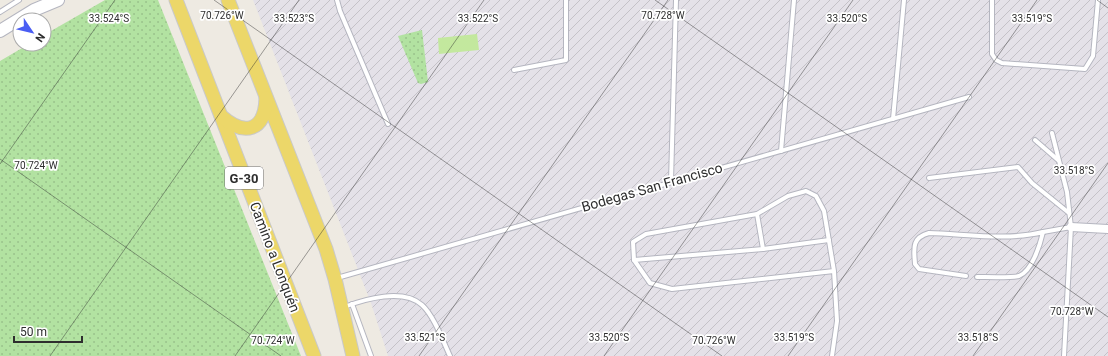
<svg xmlns="http://www.w3.org/2000/svg" width="1108" height="356" font-family="Roboto,sans-serif">
<style>
.industrial{fill:url(#industrial-furrows)}
.grass{fill:url(#grass-dots)}
.pitch{fill:#c3e89e}
.lines{fill:none;stroke-linecap:round;stroke-linejoin:round}
.lane-casing{stroke:#b5b6c0;stroke-width:6}
.street-casing{stroke:#b5b6c0;stroke-width:10}
.secondary-casing{stroke:#b5b6c0;stroke-width:14}
.primary-casing{stroke:#c9c9c9;stroke-width:15}
.lane{stroke:#fff;stroke-width:4}
.street{stroke:#fff;stroke-width:8}
.secondary{stroke:#fff;stroke-width:12}
.primary{stroke:#ecd769;stroke-width:13}
.ticks{fill:none;stroke:#2e2e2e;stroke-width:1;stroke-opacity:0.45}
.labels{text-anchor:middle;stroke-width:3.5;stroke-linejoin:round;paint-order:stroke}
.shield{fill:#fff;stroke:#6d6d6d;stroke-width:1}
.shield-label{font-size:13px;font-weight:bold;fill:#2e2e2e}
.street-label{font-size:14px;fill:#2e2e2e;stroke:#fff}
.ticks-label{font-size:10px;text-anchor:middle;fill:#2e2e2e;stroke:#fff;stroke-width:3.5;stroke-linejoin:round;paint-order:stroke}
</style>
<defs>
<pattern id="industrial-furrows" width="10" height="10" patternUnits="userSpaceOnUse"><rect width="10" height="10" fill="#e4e1e8"/><path d="M-1 1l2-2M0 10L10 0M9 11l2-2" fill="none" stroke="#c4c1c7"/></pattern>
<pattern id="grass-dots" width="8" height="8" patternUnits="userSpaceOnUse"><rect width="8" height="8" fill="#b2e2a1"/><path d="M2 2h.1M6 6h.1" fill="none" stroke="#99c28b" stroke-width="1.8" stroke-linecap="round"/></pattern>
</defs>
<rect width="100%" height="100%" fill="#eeeae2"/>
<path class="industrial" d="M253 0H1108V356H388L371 303Z"/>
<g class="grass">
<path d="M105 0H158L301 356H0V61L29 44H44V35Z"/>
<path d="M422 30 428 82 421 84 418 83 398 36Z"/>
</g>
<path class="pitch" d="M477 34 479 50 439 54 438 38Z"/>
<g class="lines">
<defs>
<g id="lane">
<path d="M337 0 340 11 388 124"/>
<path d="M992 0V54L996 60 1002 63 1085 69 1093 56 1098 0"/>
<path d="M0 12 19 0"/>
<path d="M514 70 566 60V0"/>
<path d="M893 119 904 0"/>
<path d="M1052 133 1067 192 1071 227 1064 356"/>
<path d="M1035 140 1058 160"/>
<path d="M781 151 794 0"/>
<path d="M929 178 1018 167 1032 183 1069 213"/>
<path d="M671 181 676 0"/>
<path d="M757 214 763 249"/>
<path d="M1043 232 1071 227"/>
<path d="M634 260 763 249 829 240"/>
<path d="M966 276 919 269 915 264C914 249 911 238 929 233 966 234 1007 241 1043 232 1040 245 1032 271 1019 276 1012 278 986 277 977 277"/>
<path d="M337 278 969 97"/>
<path d="M352 304 371 356"/>
<path d="M344 307C365 299 403 288 422 305 434 316 443 341 450 356"/>
<path d="M832 356 837 321 834 271 824 211 816 196 806 191 788 196 757 214 646 234 633 242 634 260 650 283 672 289 834 271"/>
</g>
<path id="street" d="M1071 227 1108 229"/>
<path id="secondary" d="M0 31 34 10 58 0"/>
<g id="primary">
<path d="M176 0 314 356"/>
<path d="M228 0 326 249 335 279 353 356"/>
<path d="M221 116C245 137 265 131 266 98"/>
</g>
</defs>
<use href="#lane" class="lane-casing"/>
<use href="#street" class="street-casing"/>
<use href="#secondary" class="secondary-casing"/>
<use href="#primary" class="primary-casing"/>
<use href="#lane" class="lane"/>
<use href="#street" class="street"/>
<use href="#secondary" class="secondary"/>
<use href="#primary" class="primary"/>
</g>
<path class="ticks" d="M214 0 722 356M655 0 1108 317M1097 0 1108 8M0 159 281 356M0 164 115 0M50 356 299 0M235 356 484 0M419 356 668 0M604 356 853 0M788 356 1037 0M973 356 1108 163"/>
<g class="labels">
<rect class="shield" x="225" y="167" width="38" height="22" rx="3"/>
<g class="shield-label">
<text x="244" y="183">G-30</text>
</g>
<g class="street-label">
<text transform="translate(652 187) rotate(-16)" y="5">Bodegas San Francisco</text>
<text transform="translate(275 257) rotate(69)" y="5">Camino a Lonquén</text>
</g>
</g>
<g class="ticks-label">
<text x="222" y="19">70.726°W</text>
<text x="663" y="19">70.728°W</text>
<text x="109" y="22">33.524°S</text>
<text x="294" y="22">33.523°S</text>
<text x="478" y="22">33.522°S</text>
<text x="847" y="22">33.520°S</text>
<text x="1032" y="22">33.519°S</text>
<text x="36" y="169">70.724°W</text>
<text x="1074" y="174">33.518°S</text>
<text x="1072" y="315">70.728°W</text>
<text x="425" y="341">33.521°S</text>
<text x="609" y="341">33.520°S</text>
<text x="794" y="341">33.519°S</text>
<text x="978" y="341">33.518°S</text>
<text x="273" y="344">70.724°W</text>
<text x="714" y="344">70.726°W</text>
</g>
<g transform="translate(32 32) rotate(125)"><circle r="19" fill="#ffffff" stroke="#ababab"/>
<path d="M0-3L7 15L0 10L-7 15Z" fill="#4a5df3"/>
<text y="-6" font-size="11" font-weight="bold" text-anchor="middle" fill="#2e2e2e">N</text>
</g>
<path d="M14 336v6h68v-6" fill="none" stroke="#2e2e2e" stroke-width="2"/>
<text x="20" y="336" font-size="12" fill="#2e2e2e" stroke="#ffffff" stroke-width="3" paint-order="stroke">50 m</text>
</svg>
